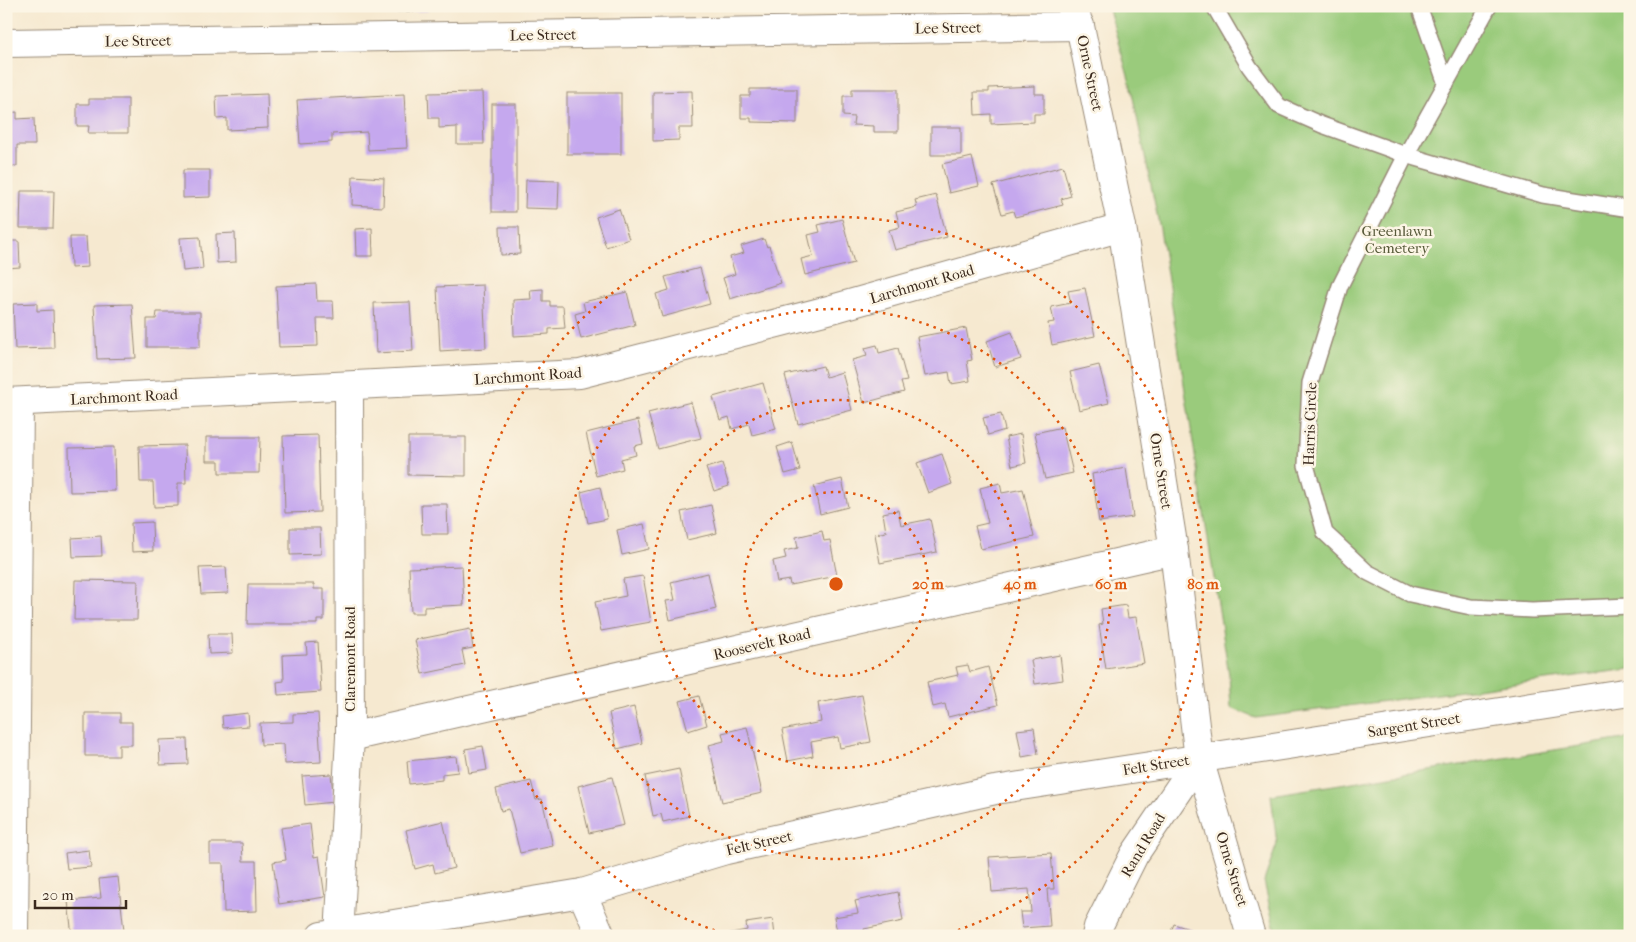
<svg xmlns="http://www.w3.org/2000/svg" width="1636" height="942" font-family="'IM FELL French Canon',serif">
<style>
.green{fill:#9acb7b;stroke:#6a7a4c}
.building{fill:#c5a8ee}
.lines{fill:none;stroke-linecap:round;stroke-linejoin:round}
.service-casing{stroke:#988a77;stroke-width:18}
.minor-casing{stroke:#988a77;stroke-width:30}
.path{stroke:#988a77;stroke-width:3;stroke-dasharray:1 4;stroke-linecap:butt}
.service{stroke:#fff;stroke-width:15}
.minor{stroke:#fff;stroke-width:28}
.ring{fill:none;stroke:#df570d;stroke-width:2.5;stroke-dasharray:2.5 5}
.labels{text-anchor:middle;stroke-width:5;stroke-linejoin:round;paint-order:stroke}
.street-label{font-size:15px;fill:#3b2a1e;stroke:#fcf5e5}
.park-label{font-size:15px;fill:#585a3a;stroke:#fcf5e5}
.centre{fill:#df570d;stroke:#fcf5e5;stroke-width:2.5}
.ring-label{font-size:15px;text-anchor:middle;font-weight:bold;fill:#df570d;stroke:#fcf5e5;stroke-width:5;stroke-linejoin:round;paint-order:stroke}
</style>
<rect width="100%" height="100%" fill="#fcf5e5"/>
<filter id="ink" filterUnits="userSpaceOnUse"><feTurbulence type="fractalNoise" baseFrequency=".02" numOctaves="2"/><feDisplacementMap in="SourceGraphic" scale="10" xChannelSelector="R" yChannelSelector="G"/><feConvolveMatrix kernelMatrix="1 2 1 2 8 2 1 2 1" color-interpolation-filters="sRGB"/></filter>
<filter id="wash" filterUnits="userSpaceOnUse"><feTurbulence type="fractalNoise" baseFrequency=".0096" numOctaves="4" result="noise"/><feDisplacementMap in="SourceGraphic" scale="20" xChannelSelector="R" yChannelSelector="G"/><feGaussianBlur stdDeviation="1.12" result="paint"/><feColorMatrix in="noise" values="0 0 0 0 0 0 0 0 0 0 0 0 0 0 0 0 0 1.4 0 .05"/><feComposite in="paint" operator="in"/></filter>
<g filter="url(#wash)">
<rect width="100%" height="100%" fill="#f6e9d0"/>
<g class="green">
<path d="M1108 6H1630V669L1256 718 1231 708 1229 675 1160 229 1130 83Z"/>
<path d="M1630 738V936H1276L1264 881 1277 844 1271 795Z"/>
</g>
<g id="blocks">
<g class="building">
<path d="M391 6H428V11L391 12Z"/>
<path d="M1035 86V94H1044V114H1034V122L991 124V114L975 115 974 92H989V88Z"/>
<path d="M750 89H797V123L751 122V118H741V96H750Z"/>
<path d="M852 89H898V132H874V126L853 125 854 117 843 116V96H852Z"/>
<path d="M692 91 693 128H679V140L653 141V92Z"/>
<path d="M482 92 484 144H457V127L439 128V118H429L428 93Z"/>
<rect x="567" y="93" width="54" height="61"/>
<path d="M267 94 268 128 227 130V118L217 119 216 96Z"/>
<path d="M404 94 407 148 368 150 367 132 332 134V142L300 144 297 100Z"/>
<path d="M89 99H128V133H88L89 126H77V104H89Z"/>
<rect x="492" y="104" width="24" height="108"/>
<path d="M17 112V119L34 118 35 145H17V166H6V113Z"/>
<rect x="931" y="127" width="30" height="28"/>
<path d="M972 157 979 186 949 193 942 164Z"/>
<path d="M1063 166 1071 196 1061 199 1063 205 1015 217 1013 211 1002 214 993 185Z"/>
<path d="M183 170H210V197L183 198Z"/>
<path d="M353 176 384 178 383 207 352 205Z"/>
<path d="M526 180 559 181 558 209 525 208Z"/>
<path d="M21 191H54L53 228H20Z"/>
<path d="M936 195 947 237 895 250 889 230 900 227 896 212 917 207 915 200Z"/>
<path d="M619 209 629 239 606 247 596 217Z"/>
<path d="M842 219 854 263 805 275 801 259 813 256 808 235 820 232 818 225Z"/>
<path d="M500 227H519L520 254 501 255Z"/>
<path d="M372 228 373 256H356L355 229Z"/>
<path d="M235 233 236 262 217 263 216 234Z"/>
<path d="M70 237H86L88 267 71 268Z"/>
<path d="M200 237 203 269 183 271 180 238Z"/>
<path d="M764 239 767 247 769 246 781 283 730 299 723 278 735 274 730 257 744 253 741 246Z"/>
<path d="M6 241H19L20 267 6 268Z"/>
<path d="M700 268 710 304 662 317 656 294 669 290 665 277Z"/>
<path d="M316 284 317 301H333L334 318H317L318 346 279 347 276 286Z"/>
<path d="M483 285 486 348 440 351 437 287Z"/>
<path d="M1085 288 1095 336 1052 345 1048 323 1054 322 1051 307 1071 303 1068 291Z"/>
<path d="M543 289V301H550V306H563L565 328 549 329V334L514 336 513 300 531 299 530 290Z"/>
<path d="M627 292 635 325 581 339 575 314 585 311 583 302Z"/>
<path d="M410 302 413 351 376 353 374 303Z"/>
<path d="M37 303V311L53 310 54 348 15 349 13 304Z"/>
<path d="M132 304 136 358 97 359 94 305Z"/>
<path d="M157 312H200V347H147V319H156Z"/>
<path d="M966 328 972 360 967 361 970 381 951 384 949 372 925 376 917 337Z"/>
<path d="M1012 332 1021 359 995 367 987 341Z"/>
<path d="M877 345 879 353 898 348 907 381 901 382 904 392 864 403 852 360 867 356 865 348Z"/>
<path d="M1099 365 1109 403 1079 410 1070 372Z"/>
<path d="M823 366 826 377 842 372 852 410 798 424 785 375Z"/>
<path d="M763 383 776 429 752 435 749 424 732 429 729 417 720 420 713 397Z"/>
<path d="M691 402 701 438 658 449 648 413Z"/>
<path d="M1001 414 1005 430 988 435 983 418Z"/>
<path d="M638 420 643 444 634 446 636 455 621 459 623 469 596 476 586 433Z"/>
<path d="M1062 427 1073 473 1045 479 1035 433Z"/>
<path d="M1021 434 1026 463 1012 466 1006 437Z"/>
<path d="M318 435 320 512 285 513 283 436Z"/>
<path d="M206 437H260L259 473H219V461H206Z"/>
<path d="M408 437H466V476L408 475Z"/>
<path d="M792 442 800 470 785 474 777 447Z"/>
<path d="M185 445 186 483H178V506L154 507 153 482H140L139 446Z"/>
<path d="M114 447 115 491 70 492 69 448Z"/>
<path d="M942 454 952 484 928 493 917 463Z"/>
<path d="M722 463 729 486 714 491 706 468Z"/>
<path d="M1126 468 1133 517 1099 522 1092 474Z"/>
<path d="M842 479 848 507 820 514 814 486Z"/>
<path d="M1000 483 1002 493 1023 489 1034 537 981 549 975 526 988 523 980 488Z"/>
<path d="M600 487 607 519 588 523 581 492Z"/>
<path d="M421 504H447L448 534H422Z"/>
<path d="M711 505 717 533 687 540 681 512Z"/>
<path d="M898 510 901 525 930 519 937 552 880 563 875 534 886 532 883 513Z"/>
<path d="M152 522 153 551 132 552 131 523Z"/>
<path d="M644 524 649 549 622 555 617 530Z"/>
<path d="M290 528H320L321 554 290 555Z"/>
<path d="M822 531 824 541 830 540 837 576 790 585 789 580 777 582 773 561 786 558 784 551 798 548 796 537Z"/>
<path d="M101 536 102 556 73 557 72 538Z"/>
<path d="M462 566 464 605 424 607V613H411L409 568Z"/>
<path d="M226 567 228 593 201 594 199 568Z"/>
<path d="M708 573 716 609 670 620 666 601 675 600 671 582Z"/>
<path d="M643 576 651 622 601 631 595 602 626 596 623 579Z"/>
<path d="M75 580 138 581 137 620H74Z"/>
<path d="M248 584H314V589H324V620H317V624H247Z"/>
<path d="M1126 605 1128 618 1136 617 1144 663 1106 669 1099 625 1103 624 1101 609Z"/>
<path d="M470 629 473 648 462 650 465 665 422 674 415 640Z"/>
<path d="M208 634H232L233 653 209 654Z"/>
<path d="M318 642 321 692 278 695 277 682 284 681 283 655 307 654 306 643Z"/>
<path d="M1060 655 1063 680 1035 684 1031 660Z"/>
<path d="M968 665 970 672 988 667 998 705 948 717 945 704 933 707 927 682 958 675 956 667Z"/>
<path d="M862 695 871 742 840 748 838 737 811 742 813 756 788 761 782 730 821 722 818 703Z"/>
<path d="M699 696 707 725 688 731 680 701Z"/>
<path d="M634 707 642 743 617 749 609 713Z"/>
<path d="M85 713H120V722H132V745H119V756H85Z"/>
<path d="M248 713 249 726 223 728 222 716Z"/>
<path d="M318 713 321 762 285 764 284 744 261 745 260 723 293 722V714Z"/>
<path d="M747 727 762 793 722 802 709 745 724 741 722 733Z"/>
<path d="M1034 728 1038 754 1022 757 1017 730Z"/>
<path d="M187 739 188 764 160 765 159 740Z"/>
<path d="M483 746 487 770 469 773 465 749Z"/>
<path d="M456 756 458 772 442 774V780L409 784 407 761Z"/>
<path d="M679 769 689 816 663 822 661 814 653 816 645 776Z"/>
<path d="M331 774 334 802 305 805 302 776Z"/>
<path d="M612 777 624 825 589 833 578 786Z"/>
<path d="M531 781 536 800 542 799 553 846 520 853 509 809 501 811 496 789Z"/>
<path d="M443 821 454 868 435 873 433 864 415 869 406 830Z"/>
<path d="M310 824 314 857 319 856 325 897 279 904 273 862 286 860 281 828Z"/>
<path d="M210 843H242L243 861H256L257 911 224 912 223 863H210Z"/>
<path d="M89 850 91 867 67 869 65 853Z"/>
<path d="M1051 853 1054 889H1047L1050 926 1022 928 1020 912H1031L1029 889 992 892 989 857Z"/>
<path d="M118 877 124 931 72 936 68 901 101 898 99 879Z"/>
<path d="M898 892 903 921 864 929 865 936H838L834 917 858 913 855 901Z"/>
<path d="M773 919 775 936H715L747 930 746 923Z"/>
<path d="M1174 924 1207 935V936H1169Z"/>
</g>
</g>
</g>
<g filter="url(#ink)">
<use href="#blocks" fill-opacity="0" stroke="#988a77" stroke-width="1"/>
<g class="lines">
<defs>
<g id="service">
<path d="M1214 6 1249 66 1279 106 1322 125 1406 155 1543 195 1630 209"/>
<path d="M1419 6 1446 84"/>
<path d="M1489 6 1406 155 1340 286 1310 383 1306 465 1325 533 1367 572 1410 594 1471 607 1532 610 1630 606"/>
</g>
<g id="minor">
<path d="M1071 6 1080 26 1122 227 1174 550 1199 759 1251 936"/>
<path d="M6 43 1080 26"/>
<path d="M6 402 580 374 832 309 1122 227"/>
<path d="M350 737 1174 550"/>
<path d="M582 893 601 936"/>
<path d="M14 936 19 402"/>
<path d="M321 936 582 893 726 850 995 790 1630 692"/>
<path d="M339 936 350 737 349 387"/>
<path d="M1096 936 1098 927 1134 855 1199 759"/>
</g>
</defs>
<use href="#service" class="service-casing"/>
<use href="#minor" class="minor-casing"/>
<path class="path" d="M1616 936 1630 928"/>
<use href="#service" class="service"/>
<use href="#minor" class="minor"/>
</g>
</g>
<g class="ring">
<circle cx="836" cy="584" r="92"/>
<circle cx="836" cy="584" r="184"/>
<circle cx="836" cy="584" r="275"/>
<path d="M729 935A367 367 0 1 1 943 935"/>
</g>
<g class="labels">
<g class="street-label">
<text transform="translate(948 28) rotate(-1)" y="5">Lee Street</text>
<text transform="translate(543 35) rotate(-1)" y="5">Lee Street</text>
<text transform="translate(138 41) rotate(-1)" y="5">Lee Street</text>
<text transform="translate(1090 73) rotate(78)" y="5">Orne Street</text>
<text transform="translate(922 284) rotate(-16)" y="5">Larchmont Road</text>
<text transform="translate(528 376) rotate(-4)" y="5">Larchmont Road</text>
<text transform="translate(124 397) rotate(-3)" y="5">Larchmont Road</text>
<text transform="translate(1310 424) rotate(-88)" y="5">Harris Circle</text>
<text transform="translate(1161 471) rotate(81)" y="5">Orne Street</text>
<text transform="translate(762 644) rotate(-13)" y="5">Roosevelt Road</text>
<text transform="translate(350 659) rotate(-90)" y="5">Claremont Road</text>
<text transform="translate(1414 725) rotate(-9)" y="5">Sargent Street</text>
<text transform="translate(1156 765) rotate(-9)" y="5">Felt Street</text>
<text transform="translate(759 843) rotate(-13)" y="5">Felt Street</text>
<text transform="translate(1143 845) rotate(-59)" y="5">Rand Road</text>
<text transform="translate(1232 869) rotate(73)" y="5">Orne Street</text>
</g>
<g class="park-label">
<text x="1397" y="236">Greenlawn<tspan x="1397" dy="17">Cemetery</tspan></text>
</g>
</g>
<circle cx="836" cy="584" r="8" class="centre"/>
<g class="ring-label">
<text x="928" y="589">20 m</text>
<text x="1020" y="589">40 m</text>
<text x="1111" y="589">60 m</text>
<text x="1203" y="589">80 m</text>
</g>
<rect width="1636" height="942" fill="none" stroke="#fcf5e5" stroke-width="25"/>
<path d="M35 900v8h91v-8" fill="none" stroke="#3b2a1e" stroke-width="2.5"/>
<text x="42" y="900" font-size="15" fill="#3b2a1e" stroke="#fcf5e5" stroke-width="4" paint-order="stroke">20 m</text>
</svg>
